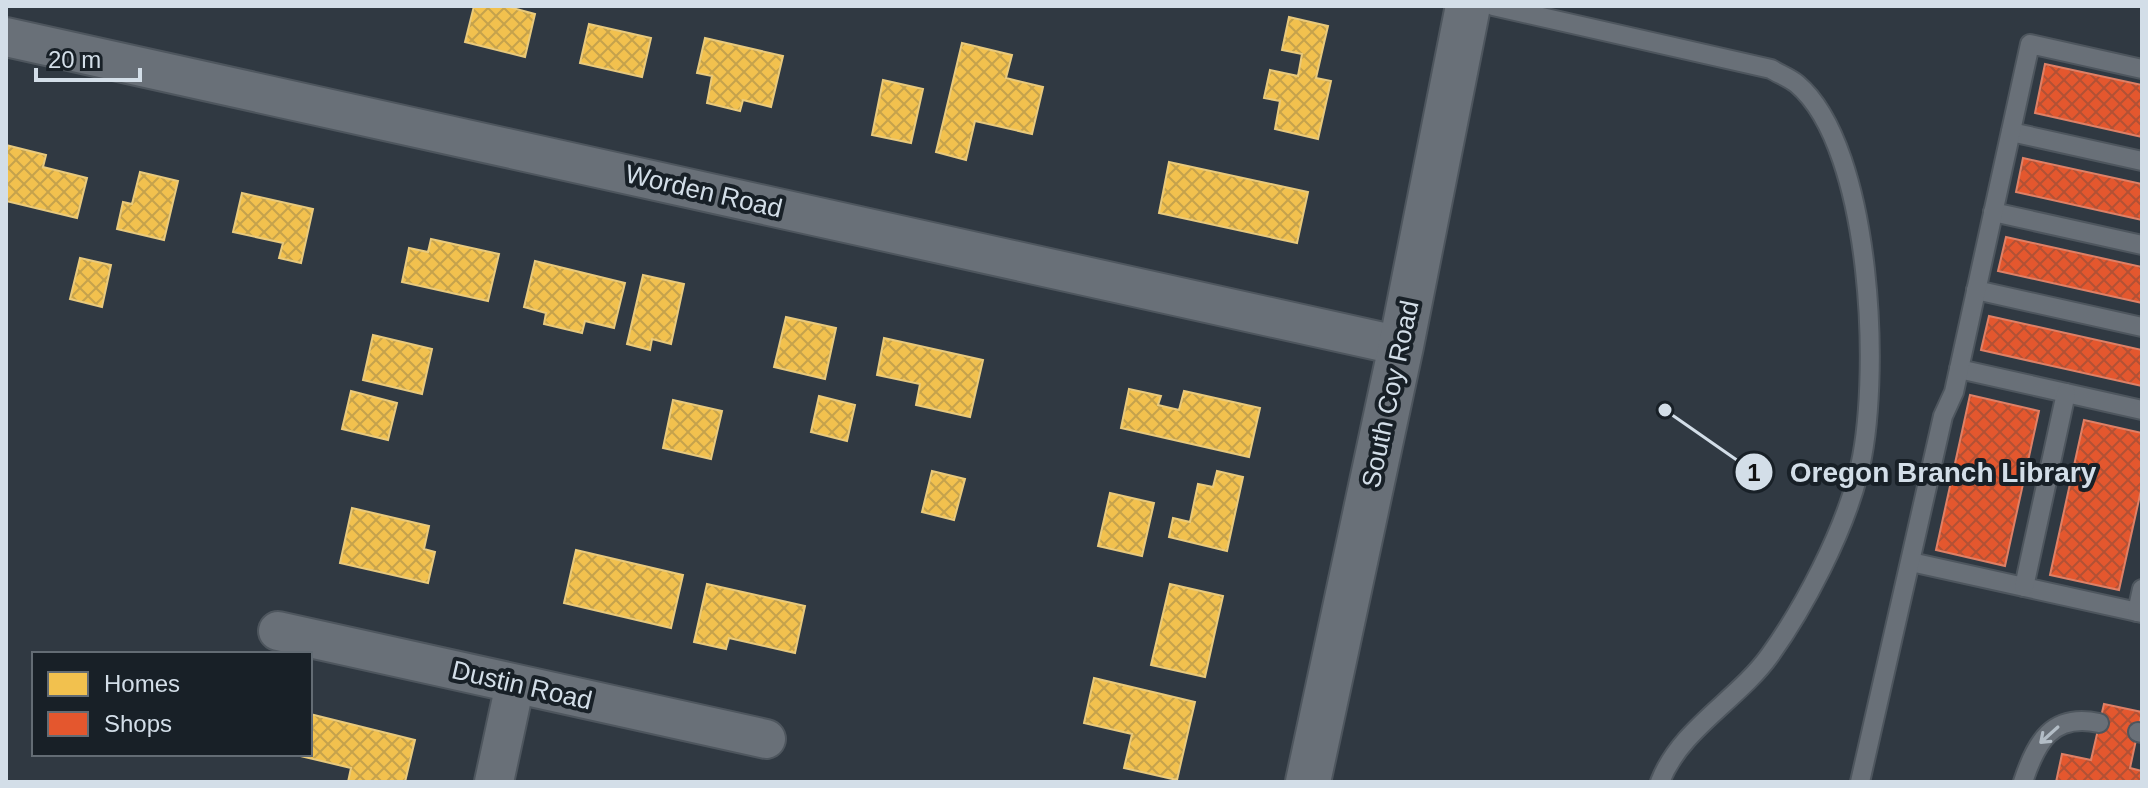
<svg xmlns="http://www.w3.org/2000/svg" width="2148" height="788" font-family="Helvetica,sans-serif">
<style>
.homes{fill:url(#homes-cross-hatch);stroke:#e9ca7c;stroke-width:2}
.shops{fill:url(#shops-cross-hatch);stroke:#df8066;stroke-width:2}
.lines{fill:none;stroke-linecap:round;stroke-linejoin:round}
.service-casing{stroke:#4e565e;stroke-width:22}
.minor-casing{stroke:#4e565e;stroke-width:42}
.tertiary-casing{stroke:#4e565e;stroke-width:48}
.service{stroke:#697078;stroke-width:18}
.minor{stroke:#697078;stroke-width:38}
.tertiary{stroke:#697078;stroke-width:44}
.oneway{stroke:#b3bdc6}
.labels{text-anchor:middle;stroke-width:8;stroke-linejoin:round;paint-order:stroke}
.street-label{font-size:26px;fill:#d3dee8;stroke:#182027}
.leader{fill:none;stroke:#d3dee8;stroke-width:3}
.callout-dot{fill:#d3dee8;stroke:#182027;stroke-width:3}
.mark-label{font-size:24px;text-anchor:middle;font-weight:bold;fill:#111}
.callout-label{font-size:28px;text-anchor:middle;font-weight:bold;fill:#d3dee8;stroke:#182027;stroke-width:8;stroke-linejoin:round;paint-order:stroke}
</style>
<defs>
<pattern id="homes-cross-hatch" width="8" height="8" patternUnits="userSpaceOnUse" patternTransform="scale(2)"><rect width="8" height="8" fill="#f2c14e"/><path d="M0 0l8 8M0 8l8-8" fill="none" stroke="#c5a24c"/></pattern>
<pattern id="shops-cross-hatch" width="8" height="8" patternUnits="userSpaceOnUse" patternTransform="scale(2)"><rect width="8" height="8" fill="#e4572e"/><path d="M0 0l8 8M0 8l8-8" fill="none" stroke="#b25135"/></pattern>
</defs>
<rect width="100%" height="100%" fill="#303942"/>
<g class="homes">
<path d="M474 6H505L535 14 525 57 465 42Z"/>
<path d="M1289 17 1328 26 1316 78 1331 81 1318 139 1275 129 1280 101 1264 98 1270 70 1298 76 1302 54 1282 50Z"/>
<path d="M589 24 651 38 642 77 580 63Z"/>
<path d="M705 38 783 56 771 107 743 100 740 111 707 103 712 76 697 73Z"/>
<path d="M962 43 1012 55 1006 78 1043 87 1032 134 975 121 966 160 936 152Z"/>
<path d="M883 80 923 89 911 143 872 135Z"/>
<path d="M6 145 46 155 43 167 87 178 77 218 6 201Z"/>
<path d="M1169 162 1308 192 1297 243 1159 213Z"/>
<path d="M140 172 178 181 164 240 117 229 123 202 132 204Z"/>
<path d="M242 193 313 209 301 263 279 258 283 243 233 232Z"/>
<path d="M431 239 499 254 488 301 402 282 409 248 428 252Z"/>
<path d="M80 258 111 265 102 307 70 299Z"/>
<path d="M535 261 625 283 614 328 585 321 582 333 544 324 546 313 524 307Z"/>
<path d="M643 275 684 284 671 344 652 339 650 350 627 344Z"/>
<path d="M786 317 836 328 825 379 774 367Z"/>
<path d="M373 335 432 349 422 394 363 380Z"/>
<path d="M884 338 983 360 970 417 916 405 920 384 877 375Z"/>
<path d="M1129 389 1161 396 1158 405 1179 410 1184 391 1260 408 1249 457 1121 428Z"/>
<path d="M351 391 397 403 388 440 342 429Z"/>
<path d="M819 396 855 405 847 441 811 432Z"/>
<path d="M673 400 722 411 711 459 663 448Z"/>
<path d="M932 471 965 479 954 520 922 512Z"/>
<path d="M1217 471 1243 477 1227 551 1169 537 1173 518 1190 522 1198 484 1213 487Z"/>
<path d="M1110 493 1154 503 1142 556 1098 546Z"/>
<path d="M352 508 429 526 424 549 435 552 428 583 340 563Z"/>
<path d="M576 550 683 575 671 628 564 603Z"/>
<path d="M707 584 805 606 795 653 729 638 726 649 694 642Z"/>
<path d="M1170 584 1223 596 1205 677 1151 665Z"/>
<path d="M1094 678 1195 702 1177 780 1124 768 1132 734 1084 723Z"/>
<path d="M310 714 415 740 405 782H348L351 768 292 754H310Z"/>
</g>
<g class="shops">
<path d="M2045 64 2142 85V137L2035 113Z"/>
<path d="M2023 158 2142 184V220L2016 192Z"/>
<path d="M2006 237 2142 267V303L1998 271Z"/>
<path d="M1989 316 2142 350V386L1981 350Z"/>
<path d="M1970 395 2039 411 2005 566 1936 550Z"/>
<path d="M2084 420 2142 433V486L2119 590 2050 575Z"/>
<path d="M2104 704 2142 712 2130 768 2142 771V782H2056L2062 754 2091 760Z"/>
</g>
<g class="lines">
<defs>
<g id="service">
<path d="M1493 6 1771 69C1779 74 1790 78 1797 84 1873 148 1882 385 1858 475 1843 533 1805 606 1770 655 1738 700 1680 729 1660 782"/>
<path d="M2011 132 2142 161"/>
<path d="M1993 212 2142 245"/>
<path d="M1976 290 2142 327"/>
<path d="M1959 369 2142 410"/>
<path d="M1911 562 2142 613"/>
<path d="M2024 587 2066 393"/>
<path d="M2137 612 2142 589"/>
<path d="M2138 732 2142 733"/>
<path d="M1860 782 1943 416 1954 392 2030 44 2142 69"/>
<path d="M2023 782C2036 742 2052 713 2099 723"/>
</g>
<g id="minor">
<path d="M6 37 1401 346"/>
<path d="M278 631 766 739"/>
<path d="M494 782 515 684"/>
</g>
<path id="tertiary" d="M1308 782 1401 346 1468 6"/>
</defs>
<use href="#service" class="service-casing"/>
<use href="#minor" class="minor-casing"/>
<use href="#tertiary" class="tertiary-casing"/>
<use href="#service" class="service"/>
<use href="#minor" class="minor"/>
<use href="#tertiary" class="tertiary"/>
</g>
<defs><path id="oneway-shaft" d="M-6 0H5M1.5-3L5.5 0L1.5 3" fill="none" stroke-width="1.6" stroke-linecap="round" stroke-linejoin="round" transform="scale(2)"/></defs>
<use class="oneway" href="#oneway-shaft" transform="translate(2049 735) rotate(138)"/>
<g class="labels">
<g class="street-label">
<text transform="translate(704 191) rotate(13)" y="9">Worden Road</text>
<text transform="translate(1390 394) rotate(-78)" y="9">South Coy Road</text>
<text transform="translate(522 685) rotate(13)" y="9">Dustin Road</text>
</g>
</g>
<path class="leader" d="M1665 410L1754 472"/>
<g class="callout-dot">
<circle cx="1665" cy="410" r="8"/>
<circle cx="1754" cy="472" r="20"/>
</g>
<g class="mark-label">
<text x="1754" y="481">1</text>
</g>
<g class="callout-label">
<text x="1943" y="482">Oregon Branch Library</text>
</g>
<rect width="2148" height="788" fill="none" stroke="#d3dee8" stroke-width="16"/>
<rect x="32" y="652" width="280" height="104" fill="#182027" stroke="#636c74" stroke-width="2"/>
<rect x="48" y="672" width="40" height="24" fill="#f2c14e" stroke="#636c74" stroke-width="2"/>
<text x="104" y="692" font-size="24" fill="#d3dee8">Homes</text>
<rect x="48" y="712" width="40" height="24" fill="#e4572e" stroke="#636c74" stroke-width="2"/>
<text x="104" y="732" font-size="24" fill="#d3dee8">Shops</text>
<path d="M36 68v12h104v-12" fill="none" stroke="#d3dee8" stroke-width="4"/>
<text x="48" y="68" font-size="24" fill="#d3dee8" stroke="#182027" stroke-width="6" paint-order="stroke">20 m</text>
</svg>
